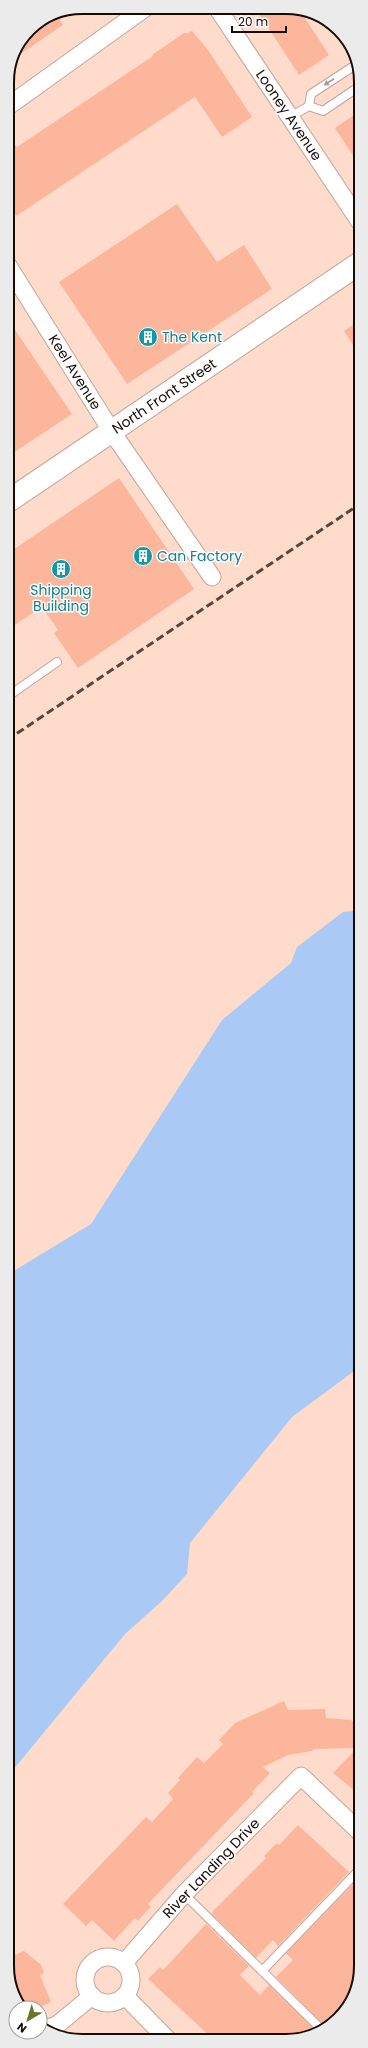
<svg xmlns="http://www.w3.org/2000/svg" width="368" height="2048" font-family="Poppins,sans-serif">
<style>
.water{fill:#abc9f5}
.building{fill:#fcb69c}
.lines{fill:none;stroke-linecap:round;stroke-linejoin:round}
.lane-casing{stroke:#c6a495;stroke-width:10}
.street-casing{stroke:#c6a495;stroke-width:19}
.secondary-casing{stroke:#c6a495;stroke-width:24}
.lane{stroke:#fff;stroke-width:8}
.street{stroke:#fff;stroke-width:17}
.secondary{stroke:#fff;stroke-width:22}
.rail{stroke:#58463e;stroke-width:3;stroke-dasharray:8 4;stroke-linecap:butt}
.oneway{fill:#a29d9b}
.labels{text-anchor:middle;stroke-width:3;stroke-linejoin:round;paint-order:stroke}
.street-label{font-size:14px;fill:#160b06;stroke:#fff}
.culture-label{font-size:14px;fill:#0d838f;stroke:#fff;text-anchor:start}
.rim{fill:none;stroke:#160b06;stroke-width:2}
</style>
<rect width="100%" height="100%" fill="#ffdbcb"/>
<path class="water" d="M361 910V1366L292 1417 190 1543 187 1574 162 1601 125 1634 8 1776 7 1275 91 1224 222 1020 291 963 297 947 343 912Z"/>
<g class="building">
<path d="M268 9H299L329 55 299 75 260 15Z"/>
<path d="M55 12 63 25 16 57 29 29Z"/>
<path d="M192 31 208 50 252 117 222 137 195 97 16 216 7 203V135L17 147 153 56 152 55 184 33H188Z"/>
<path d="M360 111V166L335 128Z"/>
<path d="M177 204 217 262 244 245 272 289 127 384 59 282Z"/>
<path d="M7 318 72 414 7 457Z"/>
<path d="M360 320V356L344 331Z"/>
<path d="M119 478 194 589 78 668 54 633 58 630 42 607 7 630V554Z"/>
<path d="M284 1701 288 1710 325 1709 326 1718 351 1720 361 1729V1796L333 1773 357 1748 314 1749 312 1751 288 1755 263 1767 270 1773 252 1792 254 1793 148 1904 151 1907 144 1914 138 1921 135 1918 114 1941 92 1920 86 1926 63 1904 146 1817 152 1822 173 1799 168 1793 180 1780 178 1778 197 1757 204 1763 223 1744 219 1740 235 1723Z"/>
<path d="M298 1825 349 1872 278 1946 273 1940 256 1958 212 1914 213 1911 266 1858 264 1856 277 1843 279 1845Z"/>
<path d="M357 1880 361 1883V1971L349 2000 324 2025 276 1977 293 1960 286 1953Z"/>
<path d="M206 1924 249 1966 240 1975 260 1995 269 1985 315 2030 296 2040H214L148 1979 160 1967 163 1970Z"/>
<path d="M24 1951 41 1965 44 1973 40 1975 51 2002 38 2008H22L8 1976V1958Z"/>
</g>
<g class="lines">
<defs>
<g id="lane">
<path d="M309 106 323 111 360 86"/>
<path d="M290 117 309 106 311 94 357 64"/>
<path d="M7 697 57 662"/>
<path d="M184 1894 320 2028"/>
<path d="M262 1971 361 1868"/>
</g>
<g id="street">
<path d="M218 9 360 222"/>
<path d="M7 107 145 8"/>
<path d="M7 264 112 432 212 577"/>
<circle cx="108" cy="1980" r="23"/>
<path d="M124 1963 184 1894 301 1776 361 1833"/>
<path d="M125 1996 168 2040"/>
<path d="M48 2028 57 2025 92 1996"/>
</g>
<path id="secondary" d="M7 502 360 263"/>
</defs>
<use href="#lane" class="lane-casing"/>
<use href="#street" class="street-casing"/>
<use href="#secondary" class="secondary-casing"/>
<use href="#lane" class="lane"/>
<use href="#street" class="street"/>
<use href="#secondary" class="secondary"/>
<path class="rail" d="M7 740 360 504"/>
</g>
<defs><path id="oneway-solid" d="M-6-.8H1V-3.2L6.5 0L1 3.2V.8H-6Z"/></defs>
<use class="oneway" href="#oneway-solid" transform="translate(329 82) rotate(147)"/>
<defs>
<symbol id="building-disc" viewBox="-11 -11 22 22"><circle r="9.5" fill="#0f9aa8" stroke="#fff"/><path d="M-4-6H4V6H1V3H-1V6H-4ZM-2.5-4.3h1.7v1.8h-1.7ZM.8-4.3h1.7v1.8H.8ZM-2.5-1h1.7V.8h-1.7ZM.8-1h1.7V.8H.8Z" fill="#fff"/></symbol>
</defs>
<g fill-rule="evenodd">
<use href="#building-disc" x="137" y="326" width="22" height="22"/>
<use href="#building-disc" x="132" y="545" width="22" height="22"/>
<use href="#building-disc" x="50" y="558" width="22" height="22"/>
</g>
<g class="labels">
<g class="street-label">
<text transform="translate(289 115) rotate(56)" y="5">Looney Avenue</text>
<text transform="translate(75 372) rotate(58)" y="5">Keel Avenue</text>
<text transform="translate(164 396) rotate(-34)" y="5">North Front Street</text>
<text transform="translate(211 1868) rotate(-46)" y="5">River Landing Drive</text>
</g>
<g class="culture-label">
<text x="162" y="342">The Kent</text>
<text x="157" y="561">Can Factory</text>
<text x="61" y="595" text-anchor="middle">Shipping<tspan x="61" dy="16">Building</tspan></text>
</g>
</g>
<path d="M0 0H368V2048H0ZM82 14H286A68 68 0 0 1 354 82V1966A68 68 0 0 1 286 2034H82A68 68 0 0 1 14 1966V82A68 68 0 0 1 82 14Z" fill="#ecebeb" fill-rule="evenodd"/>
<path class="rim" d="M82 14H286A68 68 0 0 1 354 82V1966A68 68 0 0 1 286 2034H82A68 68 0 0 1 14 1966V82A68 68 0 0 1 82 14Z"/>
<g transform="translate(28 2020) rotate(218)"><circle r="19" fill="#ffffff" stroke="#a29d9b"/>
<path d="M0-3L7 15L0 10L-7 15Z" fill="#667827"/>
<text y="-6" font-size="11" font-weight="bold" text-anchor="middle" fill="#160b06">N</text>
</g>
<path d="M232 26v6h54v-6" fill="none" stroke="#160b06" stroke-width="2"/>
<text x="238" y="26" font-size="12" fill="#160b06" stroke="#ffffff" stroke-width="3" paint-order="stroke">20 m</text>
</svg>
